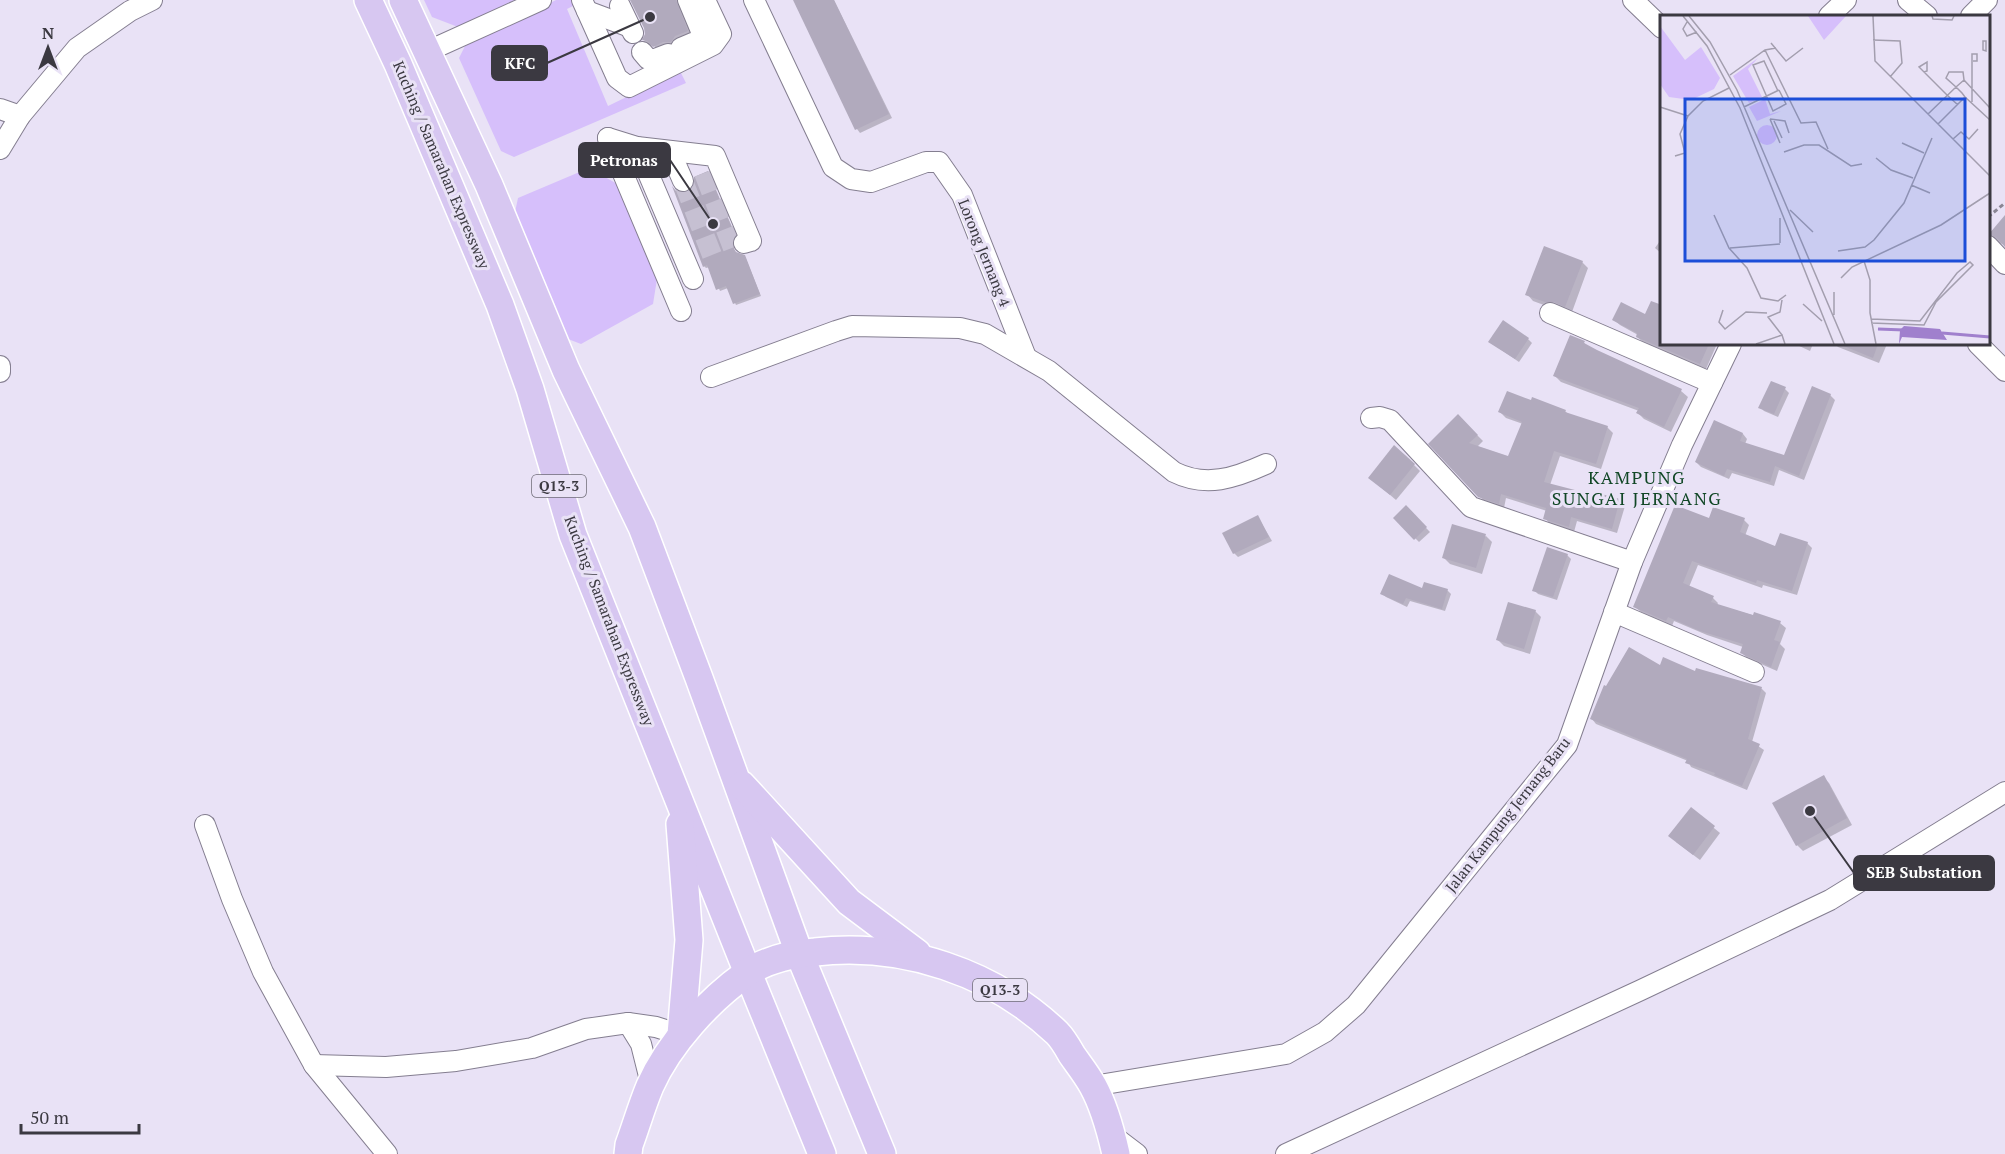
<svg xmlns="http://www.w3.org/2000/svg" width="2005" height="1154" font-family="'PT Serif',serif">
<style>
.green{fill:#d6bffb}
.shadow{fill:#0003}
.building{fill:#b1aabd}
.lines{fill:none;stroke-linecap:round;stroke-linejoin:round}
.minor-tunnel{stroke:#c6c0d2;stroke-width:20;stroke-dasharray:20 10;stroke-linecap:butt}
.minor-casing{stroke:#847e90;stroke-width:22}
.highway-casing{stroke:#fff;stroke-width:30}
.path{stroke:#8a8694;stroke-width:3;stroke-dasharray:4.5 3;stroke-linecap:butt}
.minor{stroke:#fff;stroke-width:20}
.highway{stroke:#d7c7f1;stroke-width:27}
.labels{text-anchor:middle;stroke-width:6;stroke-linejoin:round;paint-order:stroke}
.shield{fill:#e9e2f6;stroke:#6f6c77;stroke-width:1.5}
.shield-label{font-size:14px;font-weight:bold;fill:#3b3941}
.street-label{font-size:15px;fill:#3b3941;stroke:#e9e2f6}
.quarter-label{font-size:18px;letter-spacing:1.5px;fill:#114726;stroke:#e9e2f6}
.inset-river{fill:none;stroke:#a080cd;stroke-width:3}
.inset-road{fill:none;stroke:#a39eae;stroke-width:1.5}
.view{fill:#1d4ed8;fill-opacity:0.15;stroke:#1d4ed8;stroke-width:3}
.inset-edge{fill:none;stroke:#3b3941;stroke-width:3}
.leader{fill:none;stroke:#3b3941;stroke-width:2}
.callout-dot{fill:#3b3941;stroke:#e9e2f6;stroke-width:2}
.callout{fill:#3b3941;stroke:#3b3941;stroke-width:2}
.callout-label{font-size:16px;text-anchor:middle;font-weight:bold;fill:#fff}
</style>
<rect width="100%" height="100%" fill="#e9e2f6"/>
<g class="green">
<path d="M424 0H515L458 27 432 17Z"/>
<path d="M556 0H575L577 4 567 9 608 106 680 71 686 83 514 157 501 151 459 58 465 46Z"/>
<path d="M589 168 619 185 657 279 653 304 581 344 568 339 514 217 518 198Z"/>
</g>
<g class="shadow">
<path d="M630 0H681L682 11 692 36 660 51 654 46 649 45 644 40 646 35 645 28 633 2Z"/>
<path d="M794 0H834L892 118 860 133 857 129Z"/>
<path d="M708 173 737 238 734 243V250L736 254 746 259 761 296 736 305 728 288 720 291 710 267 706 268 704 266 688 194Z"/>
<path d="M2005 218V245L1997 242 1989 234Z"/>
<path d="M1662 238V254L1655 248Z"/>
<path d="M1582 262 1588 268 1572 312 1562 307 1552 308 1533 301 1527 294Z"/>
<path d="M1646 316 1662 344H1717L1706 369 1643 342 1637 337 1638 335 1620 325 1614 320Z"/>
<path d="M1528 339 1532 343 1519 362 1494 345Z"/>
<path d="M1584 343 1596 352 1681 391 1688 397 1671 432 1644 419 1638 413 1639 411 1561 382 1555 376Z"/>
<path d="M1795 344H1813L1810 351Z"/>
<path d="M1835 344H1887L1879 363 1838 347Z"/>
<path d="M1785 389 1789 393 1778 417 1764 411 1760 407Z"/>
<path d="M1830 395 1835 400 1804 480 1779 470 1774 486 1732 473 1729 479 1701 467 1696 462 1715 422 1743 434 1747 439 1745 444 1785 457Z"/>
<path d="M1565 411 1568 414 1607 427 1613 433 1601 469 1560 456 1550 485 1599 498 1620 501 1625 506 1617 533 1577 521 1574 532 1550 524 1545 518 1547 511 1506 498 1504 508 1485 502 1431 444 1458 416 1483 441 1477 447 1509 458 1523 424 1506 418 1500 412Z"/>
<path d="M1414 465 1420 471 1396 500 1376 483Z"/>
<path d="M1406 507 1430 532 1419 542 1395 518Z"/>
<path d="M1258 517 1272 541 1238 557 1234 553Z"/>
<path d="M1710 520H1744L1749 525 1745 536 1776 548 1807 543 1812 548 1797 595 1763 585 1762 588 1698 565 1689 587 1713 598 1718 603 1717 605 1780 623 1786 628 1780 644 1785 649 1777 671 1747 658 1742 653 1743 647 1707 635 1674 621 1672 626 1641 612 1635 607Z"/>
<path d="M1486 536 1492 542 1482 574 1450 564 1444 558Z"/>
<path d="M1567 555 1571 559 1557 600 1538 594 1534 590Z"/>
<path d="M1447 590 1451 594 1445 611 1410 601 1407 607 1386 597 1382 593Z"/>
<path d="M1535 611 1541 617 1530 654 1504 646 1498 640Z"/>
<path d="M1660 667 1696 673 1697 669 1762 689 1766 693 1752 742 1764 750 1747 790 1691 767 1688 761 1596 724 1592 719Z"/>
<path d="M1823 777 1829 783 1852 825 1803 851 1797 845Z"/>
<path d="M1691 809 1720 833 1700 860 1676 842Z"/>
</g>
<g class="building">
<path d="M630 0H676L688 31 675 36 671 42H663L653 47 647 41 642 40 645 34 644 28Z"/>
<path d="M793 0H834L889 114 855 130Z"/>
<path d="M708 171 735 235 732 241 733 247 736 252 745 255 760 294 733 304 726 286 716 290 707 265 703 267 672 186 676 191 687 192 693 188 694 177Z"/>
<path d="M2005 215V247L1996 237 1989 234Z"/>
<path d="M1544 246 1583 261 1565 307 1554 302H1545L1525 295Z"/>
<path d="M1651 301 1662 305V344H1709L1700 364 1636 337 1637 333 1612 320 1621 302 1645 314Z"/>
<path d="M1503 320 1529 338 1515 359 1488 342Z"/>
<path d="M1570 335 1585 341 1584 343 1597 350 1682 389 1664 427 1636 413 1639 408 1553 376Z"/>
<path d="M1839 344H1878L1873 358Z"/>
<path d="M1771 381 1786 387 1774 414 1758 408Z"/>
<path d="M1812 386 1831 394 1799 476 1775 466 1770 482 1727 469 1724 476 1695 462 1714 420 1743 433 1740 441 1784 455Z"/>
<path d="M1507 391 1531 400 1532 397 1566 410 1565 412 1608 426 1596 464 1554 451 1544 482 1598 496V493L1620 499 1612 529 1571 517 1569 527 1543 519 1546 508 1501 494 1499 504 1478 497 1428 444 1458 414 1478 435 1469 443 1508 456 1522 422 1498 412Z"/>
<path d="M1394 445 1415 464 1390 495 1368 478Z"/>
<path d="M1406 505 1427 527 1414 540 1393 518Z"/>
<path d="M1675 505 1709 518 1713 507 1745 518 1740 532 1775 546 1780 533 1808 542 1792 591 1757 580 1756 583 1692 561 1683 583 1714 596 1711 602 1753 615 1754 612 1781 621 1774 640 1780 642 1771 667 1740 653 1743 644 1700 631 1668 617 1666 621 1633 607Z"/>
<path d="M1258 515 1269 537 1233 554 1222 533Z"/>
<path d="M1452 524 1486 534 1476 568 1442 558Z"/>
<path d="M1547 547 1568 554 1553 597 1532 591Z"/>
<path d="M1389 574 1422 588 1424 582 1448 589 1442 609 1406 598 1403 604 1380 594Z"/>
<path d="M1508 602 1536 610 1524 649 1496 640Z"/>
<path d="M1629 647 1660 665 1663 657 1695 671 1696 668 1762 687 1748 739 1760 744 1742 786 1714 775 1715 773 1685 763 1687 759 1590 719 1604 685 1606 686Z"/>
<path d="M1824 775 1847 818 1796 846 1772 803Z"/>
<path d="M1691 807 1715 826 1693 855 1668 836Z"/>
</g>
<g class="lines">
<g class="minor-tunnel">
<path d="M704 173 733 248"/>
<path d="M683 181 712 255"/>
</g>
<defs>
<g id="minor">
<path d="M582 0 617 78 629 87 713 45 721 34 705 0"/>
<path d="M754 0 833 167 851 179 871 182 926 162H939L962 195 1026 357"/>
<path d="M1633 0 1662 28"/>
<path d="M1908 0 1927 16"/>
<path d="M620 6 633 33"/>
<path d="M587 11 630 27"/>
<path d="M1829 16 1846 0"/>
<path d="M1971 16 1987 0"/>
<path d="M681 48 700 40 701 31 688 0"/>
<path d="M426 52 541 0"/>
<path d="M642 52 648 59H655L668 54"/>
<path d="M0 109 20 116"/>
<path d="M608 138 637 147 715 156 751 241 744 243"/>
<path d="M608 138 681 311"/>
<path d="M637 147 693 279"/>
<path d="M0 149 20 116 77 48 130 11 152 0"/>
<path d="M670 151 683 181"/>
<path d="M1988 246 2005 264"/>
<path d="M1550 313 1712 383"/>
<path d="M1978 344 2005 371"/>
<path d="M0 366V372"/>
<path d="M711 377 836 331 852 326 960 328 985 334 1049 371 1174 472C1206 488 1235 478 1266 464"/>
<path d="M1371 418 1380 417 1390 420 1471 507 1632 562"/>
<path d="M1614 612 1754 672"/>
<path d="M205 825 232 899 263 972 314 1065 387 1154"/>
<path d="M628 1023 641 1044 651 1084"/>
<path d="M314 1065 386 1067 456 1061 532 1048 586 1029 628 1023 656 1027 681 1035"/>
<path d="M1093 1086 1286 1054 1325 1032 1356 1005 1567 745 1632 562 1682 445 1731 344"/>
<path d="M1112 1135 1137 1154"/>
<path d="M1286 1154 1641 990 1830 900 2005 792"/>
</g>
<g id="highway">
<path d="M368 0 398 64 500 305 530 389 573 535 748 973 822 1154"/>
<path d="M403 0 489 185 566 370 642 527 699 678 799 953 882 1154"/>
<path d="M742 785 849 902 917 953"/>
<path d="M680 824 689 940 681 1035"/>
<path d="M628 1154 629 1145C636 1126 642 1105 650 1086 669 1043 709 1000 747 973 767 959 792 954 815 952 903 942 993 972 1057 1033 1063 1039 1068 1048 1072 1055 1079 1065 1087 1075 1093 1086 1104 1106 1111 1132 1116 1154"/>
</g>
</defs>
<use href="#minor" class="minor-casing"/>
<use href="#highway" class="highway-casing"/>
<path class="path" d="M1988 217 2005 203"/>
<use href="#minor" class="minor"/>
<use href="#highway" class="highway"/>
</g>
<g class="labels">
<g class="shield">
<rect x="532" y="475" width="54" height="22" rx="4.5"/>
<rect x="973" y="979" width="54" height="22" rx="4.5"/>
</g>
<g class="shield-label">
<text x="559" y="491">Q13-3</text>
<text x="1000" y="995">Q13-3</text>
</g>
<g class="street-label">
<text transform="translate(441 165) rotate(67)" y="5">Kuching / Samarahan Expressway</text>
<text transform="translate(984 253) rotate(68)" y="5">Lorong Jernang 4</text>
<text transform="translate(609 621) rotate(69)" y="5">Kuching / Samarahan Expressway</text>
<text transform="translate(1508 815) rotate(-52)" y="5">Jalan Kampung Jernang Baru</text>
</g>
<g class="quarter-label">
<text x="1637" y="484">KAMPUNG<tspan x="1637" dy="21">SUNGAI JERNANG</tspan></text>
</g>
</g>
<g transform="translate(1660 15)">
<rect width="330" height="330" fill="#e9e2f6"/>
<path d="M148 1H186L164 25ZM0 11 25 45 41 32 60 63 54 74 31 85 9 82 0 69ZM98 43 88 54 102 82 89 88 73 61ZM105 84 110 99 121 96 97 106 89 92ZM97 120a10 10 0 1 1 20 0a10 10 0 1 1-20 0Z" fill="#d6bffb"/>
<path d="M244 311 280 314 287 325 242 322 239 329 240 315Z" fill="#a080cd"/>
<path class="inset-river" d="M218 314 244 315M282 318 330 322"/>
<path class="inset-road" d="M23 1 47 31 80 93 174 329M29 1 50 27 77 75 185 329M213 1 215 46 330 161M272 1 273 4 292 5 294 1M27 7 23 14 27 21 37 17M213 25 240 26 242 48 230 62M323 26H326V36L323 35ZM111 28 126 46 143 33M105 35 141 108 156 107 168 134M264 57 267 56V47L259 52 287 80 298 90M70 60 105 35 116 33M304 65 330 93M118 76 104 46 93 50 113 96 126 89 119 75M312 87V39H317V46H313M0 92 28 101M84 92 119 75M268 99 296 72 304 65 303 57H289L286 63 296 72 302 78 305 82 330 105M110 104 125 106 129 118M110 104 120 128M114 106 122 123M278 109 305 82M293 124 301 117 309 124 318 114M242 128 264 138M124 137 144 130H159L191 151 202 149M15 141 25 138 20 119 28 101 43 86 69 73M216 143 231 155 253 163M251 170 270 178M130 195 153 217M54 200 69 233 87 253 101 283 118 286 126 280M120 228V203M70 233 120 229M178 236 205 232 214 225 244 188 272 123M204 246 210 265V298L216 329M181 263 192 252 281 210 330 178M143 289 162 306M63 295 59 307 65 314 86 297 107 298M174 300V277M211 304 260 306 297 258 310 247 313 250 276 287 264 310 211 308M122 320 108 302 120 297 122 285M96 329 122 320 125 329"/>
<path class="view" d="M25 84H305V246H25Z"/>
<rect width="330" height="330" class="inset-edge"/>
</g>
<path class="leader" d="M650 17L547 63M713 224L670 160M1810 811L1854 873"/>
<g class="callout-dot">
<circle cx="650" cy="17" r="6"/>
<circle cx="713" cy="224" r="6"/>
<circle cx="1810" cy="811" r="6"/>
</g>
<g class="callout">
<rect x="492" y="46" width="55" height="34" rx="6"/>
<rect x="579" y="143" width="91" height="34" rx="6"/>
<rect x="1854" y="856" width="140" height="34" rx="6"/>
</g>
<g class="callout-label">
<text x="520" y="69">KFC</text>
<text x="624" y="166">Petronas</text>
<text x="1924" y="878">SEB Substation</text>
</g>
<g transform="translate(48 48)" stroke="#e9e2f6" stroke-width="4.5" paint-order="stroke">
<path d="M0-4.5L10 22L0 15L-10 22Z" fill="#3b3941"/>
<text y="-9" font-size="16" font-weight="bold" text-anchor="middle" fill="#3b3941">N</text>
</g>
<path d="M21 1124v9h118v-9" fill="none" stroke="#3b3941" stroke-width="3"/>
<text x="30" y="1124" font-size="18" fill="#3b3941" stroke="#e9e2f6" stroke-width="4.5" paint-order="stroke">50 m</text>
</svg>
